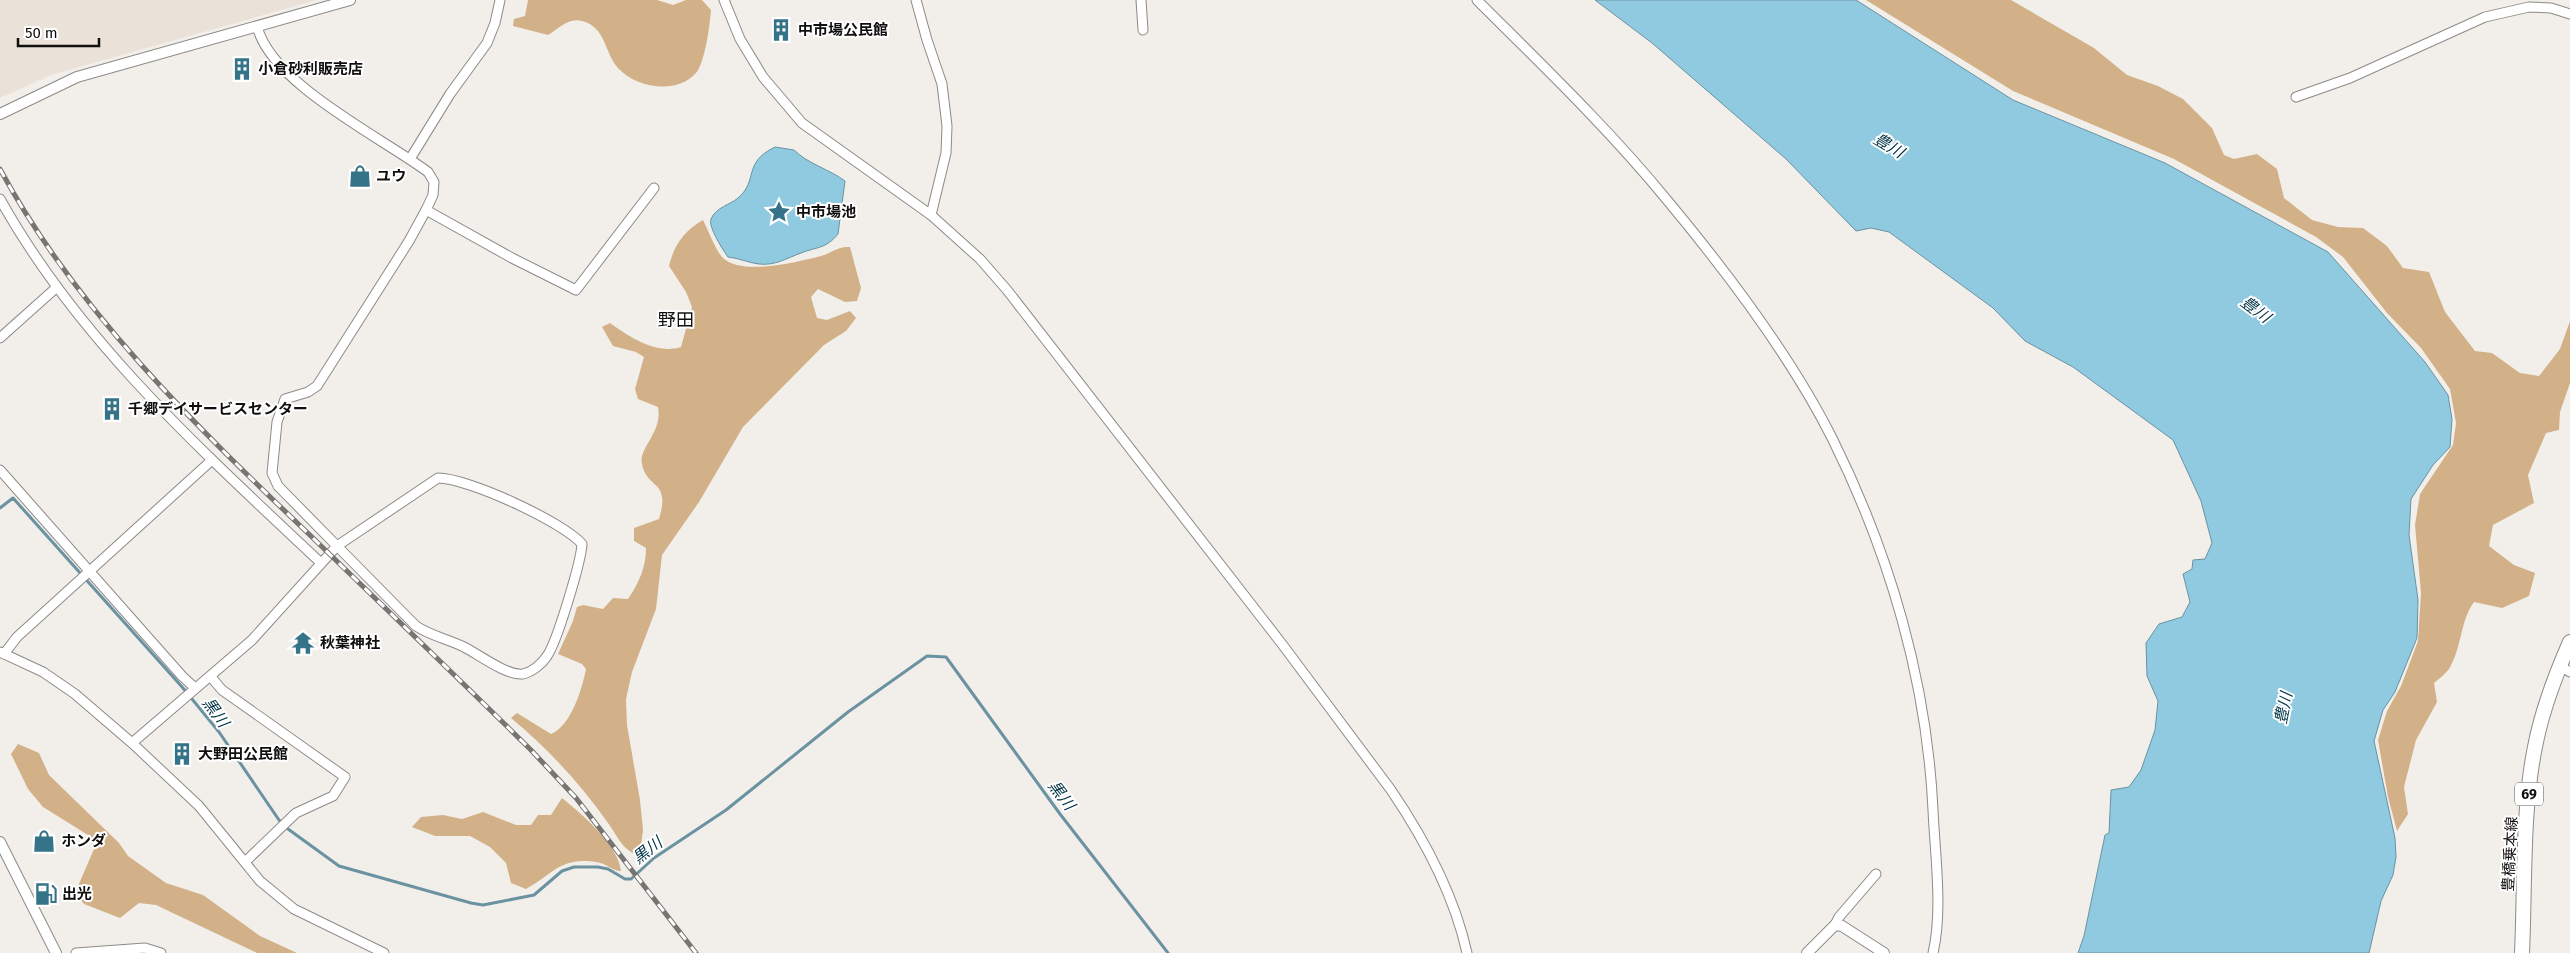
<svg xmlns="http://www.w3.org/2000/svg" width="2570" height="953" font-family="'Fira Sans','Noto Sans JP',sans-serif">
<style>
.built{fill:#eae2d8}
.forest{fill:#d2b188}
.water{fill:#90cae0;stroke:#6a92a1}
.lines{fill:none;stroke-linecap:round;stroke-linejoin:round}
.stream{stroke:#6a92a1;stroke-width:3}
.minor-casing{stroke:#8d8a87;stroke-width:11}
.tertiary-casing{stroke:#8d8a87;stroke-width:12}
.primary-casing{stroke:#8d8a87;stroke-width:16}
.minor{stroke:#fff;stroke-width:9}
.tertiary{stroke:#fff;stroke-width:10}
.primary{stroke:#fff;stroke-width:14}
.rail-casing{stroke:#777572;stroke-width:5}
.rail{stroke:#fff;stroke-width:3;stroke-dasharray:9;stroke-linecap:butt}
.labels{text-anchor:middle;stroke-width:4;stroke-linejoin:round;paint-order:stroke}
.shield{fill:#fff;stroke:#585756;stroke-width:1}
.shield-label{font-size:14px;font-weight:bold;fill:#100f0e}
.poi-label{font-size:15px;font-weight:bold;fill:#100f0e;stroke:#fff;text-anchor:start}
.street-label{font-size:15px;fill:#100f0e;stroke:#fff}
.water-label{font-size:16px;font-style:italic;fill:#003444;stroke:#fff}
.quarter-label{font-size:18px;fill:#100f0e;stroke:#fff}
</style>
<rect width="100%" height="100%" fill="#f2efeb"/>
<path class="built" d="M0 0H317L51 75 0 98Z"/>
<g class="forest">
<path d="M528 0H657L673 5 686 0H702L711 10C710 24 705 62 696 73 677 95 636 88 618 68 604 52 606 27 582 21 569 17 558 29 548 35L513 26 514 19 525 16Z"/>
<path d="M1866 0H2011L2094 48 2127 75 2158 86 2183 99 2212 128 2224 155 2234 159 2257 154 2277 169 2284 198 2312 220 2338 227 2363 228 2387 246 2403 268 2429 272 2445 312 2475 351 2492 353 2520 373 2539 376 2560 349 2570 321V383L2560 412 2559 430 2546 433 2528 475 2534 503 2493 525 2489 546 2514 565 2535 573 2529 596 2502 608 2474 602C2460 621 2462 648 2449 669 2445 674 2439 679 2434 683L2437 702 2416 740 2404 787 2408 814 2397 831 2388 797 2378 740 2387 711 2401 686 2418 641 2421 593 2415 525 2420 494 2453 445 2456 423 2450 389 2421 348 2387 313 2343 257 2316 237 2174 159 2013 91Z"/>
<path d="M703 220C708 230 716 251 723 258 743 276 797 262 821 256 831 253 838 246 850 247L861 288 857 301 845 302 818 289 811 297 817 318 827 320 850 311 856 318 846 331 824 345 743 427 699 502 662 555 656 609 632 672 626 699 627 725 640 800 643 830 641 846 635 854C622 849 616 834 608 823 581 784 547 748 511 718L517 713 551 734C571 726 582 689 586 669L582 664 558 654 573 621 577 607 583 605 603 609 613 598 628 599C639 583 646 567 646 548L634 541V528L659 519C671 479 647 490 642 464 638 448 663 432 658 407L638 399 635 389 644 357 636 352 613 346 602 327 610 323C630 337 656 355 681 347L692 307 686 292 669 266C674 245 684 231 703 220Z"/>
<path d="M18 744 39 753 49 775 119 843 128 856 166 883 203 895 260 936 297 953H257L156 905 139 903 120 918 84 904 75 893 94 849 88 835 43 807 28 789 11 754Z"/>
<path d="M562 798C581 813 619 846 621 871 612 871 606 863 596 862 560 857 555 873 526 889L511 883 506 863 490 847 470 836H435L412 827 421 817 443 815 462 819 483 812 516 825H531L538 815H551Z"/>
</g>
<g class="water">
<path d="M1595 0H1856L2013 100 2165 163 2328 252 2425 362 2448 395 2452 419 2450 447 2433 465 2411 499 2409 535 2418 600 2417 638 2395 692 2383 710 2374 741 2395 838 2396 857 2393 875 2381 901 2369 953H2078L2084 936 2105 835 2109 833 2111 790 2129 787 2141 770 2155 730 2158 701 2147 676 2146 643 2159 624 2182 617 2190 602 2183 574 2192 569 2193 560 2205 559 2212 543 2201 501 2173 440 2073 367 2025 341 1993 308 1889 232 1871 228 1856 231 1786 159 1652 43Z"/>
<path d="M775 147 794 150C808 164 829 169 845 181L838 234C826 249 816 247 801 253 787 258 775 266 759 264 749 263 739 258 728 257 723 250 708 227 711 219 716 207 730 205 738 198 759 180 742 163 775 147Z"/>
</g>
<g class="lines">
<path class="stream" d="M0 508 13 498 183 688 219 732 279 820 288 829 339 866 471 903 483 905 534 895 562 871 574 867H598L608 869 625 879H631L654 858 726 810 848 712 927 656 946 657 1060 814 1168 953"/>
<defs>
<g id="minor">
<path d="M724 0 740 39 763 77 802 123 931 215 980 259 1007 290 1282 644 1391 790C1425 840 1454 894 1467 953"/>
<path d="M916 0 927 40 942 84 947 126 946 153 931 215"/>
<path d="M1141 0 1143 30"/>
<path d="M1477 0C1542 65 1609 129 1667 200 1727 272 1791 356 1833 440 1890 555 1927 682 1933 810 1935 855 1943 910 1933 953"/>
<path d="M2296 97 2350 78 2485 17 2529 7 2551 8 2570 14"/>
<path d="M410 159 450 94 487 43 495 23 500 0"/>
<path d="M0 199C79 341 203 452 321 563"/>
<path d="M426 210 512 258 576 290 654 188"/>
<path d="M0 338 57 287"/>
<path d="M0 470 182 676 195 688"/>
<path d="M438 478C468 478 563 522 582 544 581 562 557 642 547 656 542 664 532 672 523 674 507 676 478 654 464 647 448 639 431 636 416 626L337 546Z"/>
<path d="M0 652 43 672 75 694 132 743 199 806 260 881 294 909 384 953"/>
<path d="M4 654 17 637 212 460"/>
<path d="M2560 666 2570 672"/>
<path d="M211 677 222 690 345 777 333 796 296 813 245 862"/>
<path d="M132 743 252 640 337 546 278 486 272 473 277 422 285 399 308 392 317 386 409 241 426 210 433 195 434 182 428 172C381 137 271 84 257 26"/>
<path d="M1835 925 1839 917 1876 874"/>
<path d="M76 953 145 948 161 953"/>
</g>
<g id="tertiary">
<path d="M0 114 77 77 350 0"/>
<path d="M0 842 56 953"/>
<path d="M1807 953 1835 925 1842 926 1884 953"/>
</g>
<path id="primary" d="M2522 953C2525 888 2522 810 2535 747 2542 710 2555 676 2570 642"/>
</defs>
<use href="#minor" class="minor-casing"/>
<use href="#tertiary" class="tertiary-casing"/>
<use href="#primary" class="primary-casing"/>
<use href="#minor" class="minor"/>
<use href="#tertiary" class="tertiary"/>
<use href="#primary" class="primary"/>
<defs>
<path id="rail" d="M0 169C77 312 198 428 314 539 386 609 459 679 530 749L576 798 696 953"/>
</defs>
<use href="#rail" class="rail-casing"/>
<use href="#rail" class="rail"/>
</g>
<defs>
<symbol id="building-bare" viewBox="-9 -9 18 18"><path d="M-4-6H4V6H1V3H-1V6H-4ZM-2.5-4.3h1.7v1.8h-1.7ZM.8-4.3h1.7v1.8H.8ZM-2.5-1h1.7V.8h-1.7ZM.8-1h1.7V.8H.8Z" fill="#357389" stroke="#fff" stroke-width="2.5" paint-order="stroke"/></symbol>
<symbol id="shop-bare" viewBox="-9 -9 18 18"><path d="M-5-2.5h2.3a2.7 3.5 0 0 1 5.4 0H5L5.5 6h-11ZM-1.5-2.5h3a1.5 2.3 0 0 0-3 0Z" fill="#357389" stroke="#fff" stroke-width="2.5" paint-order="stroke"/></symbol>
<symbol id="sight-bare" viewBox="-9 -9 18 18"><path d="M0-6L1.8-2.2L6-1.7L2.9 1.2L3.7 5.4L0 3.3L-3.7 5.4L-2.9 1.2L-6-1.7L-1.8-2.2Z" fill="#357389" stroke="#fff" stroke-width="2.5" paint-order="stroke"/></symbol>
<symbol id="temple-bare" viewBox="-9 -9 18 18"><path d="M0-6L5-2H3V0L6.5 2.5H4V6H1.5V3h-3V6H-4V2.5H-6.5L-3 0V-2H-5Z" fill="#357389" stroke="#fff" stroke-width="2.5" paint-order="stroke"/></symbol>
<symbol id="fuel-bare" viewBox="-9 -9 18 18"><path d="M-5.5-6h7V0h2V4h1.3V-2.5L3-4.5l.8-.8L6-3V5H2.5V1h-1V6h-7ZM-4.2-4.7v3.2H.2V-4.7Z" fill="#357389" stroke="#fff" stroke-width="2.5" paint-order="stroke"/></symbol>
</defs>
<g fill-rule="evenodd">
<use href="#building-bare" x="765" y="14" width="32" height="32"/>
<use href="#building-bare" x="226" y="53" width="32" height="32"/>
<use href="#shop-bare" x="344" y="160" width="32" height="32"/>
<use href="#sight-bare" x="763" y="196" width="32" height="32"/>
<use href="#building-bare" x="96" y="393" width="32" height="32"/>
<use href="#temple-bare" x="287" y="627" width="32" height="32"/>
<use href="#building-bare" x="166" y="738" width="32" height="32"/>
<use href="#shop-bare" x="28" y="825" width="32" height="32"/>
<use href="#fuel-bare" x="30" y="878" width="32" height="32"/>
</g>
<g class="labels">
<rect class="shield" x="2515" y="782.5" width="28" height="23" rx="4"/>
<g class="shield-label">
<text x="2529" y="799">69</text>
</g>
<g class="poi-label">
<text x="798" y="35">中市場公民館</text>
<text x="258" y="74">小倉砂利販売店</text>
<text x="376" y="181">ユウ</text>
<text x="796" y="217">中市場池</text>
<text x="128" y="414">千郷デイサービスセンター</text>
<text x="320" y="648">秋葉神社</text>
<text x="198" y="759">大野田公民館</text>
<text x="61" y="846">ホンダ</text>
<text x="62" y="899">出光</text>
</g>
<g class="street-label">
<text transform="translate(2510 854) rotate(-87)" y="5">豊橋乗本線</text>
</g>
<g class="water-label">
<text transform="translate(1889 145) rotate(31)" y="6">豊川</text>
<text transform="translate(2256 309) rotate(37)" y="6">豊川</text>
<text transform="translate(2283 708) rotate(-79)" y="6">豊川</text>
<text transform="translate(216 712) rotate(54)" y="6">黒川</text>
<text transform="translate(1062 795) rotate(53)" y="6">黒川</text>
<text transform="translate(647 850) rotate(-38)" y="6">黒川</text>
</g>
<g class="quarter-label">
<text x="676" y="326">野田</text>
</g>
</g>
<path d="M18 38v8h81v-8" fill="none" stroke="#100f0e" stroke-width="2.5"/>
<text x="25" y="38" font-size="15" fill="#100f0e" stroke="#ffffff" stroke-width="4" paint-order="stroke">50 m</text>
</svg>
